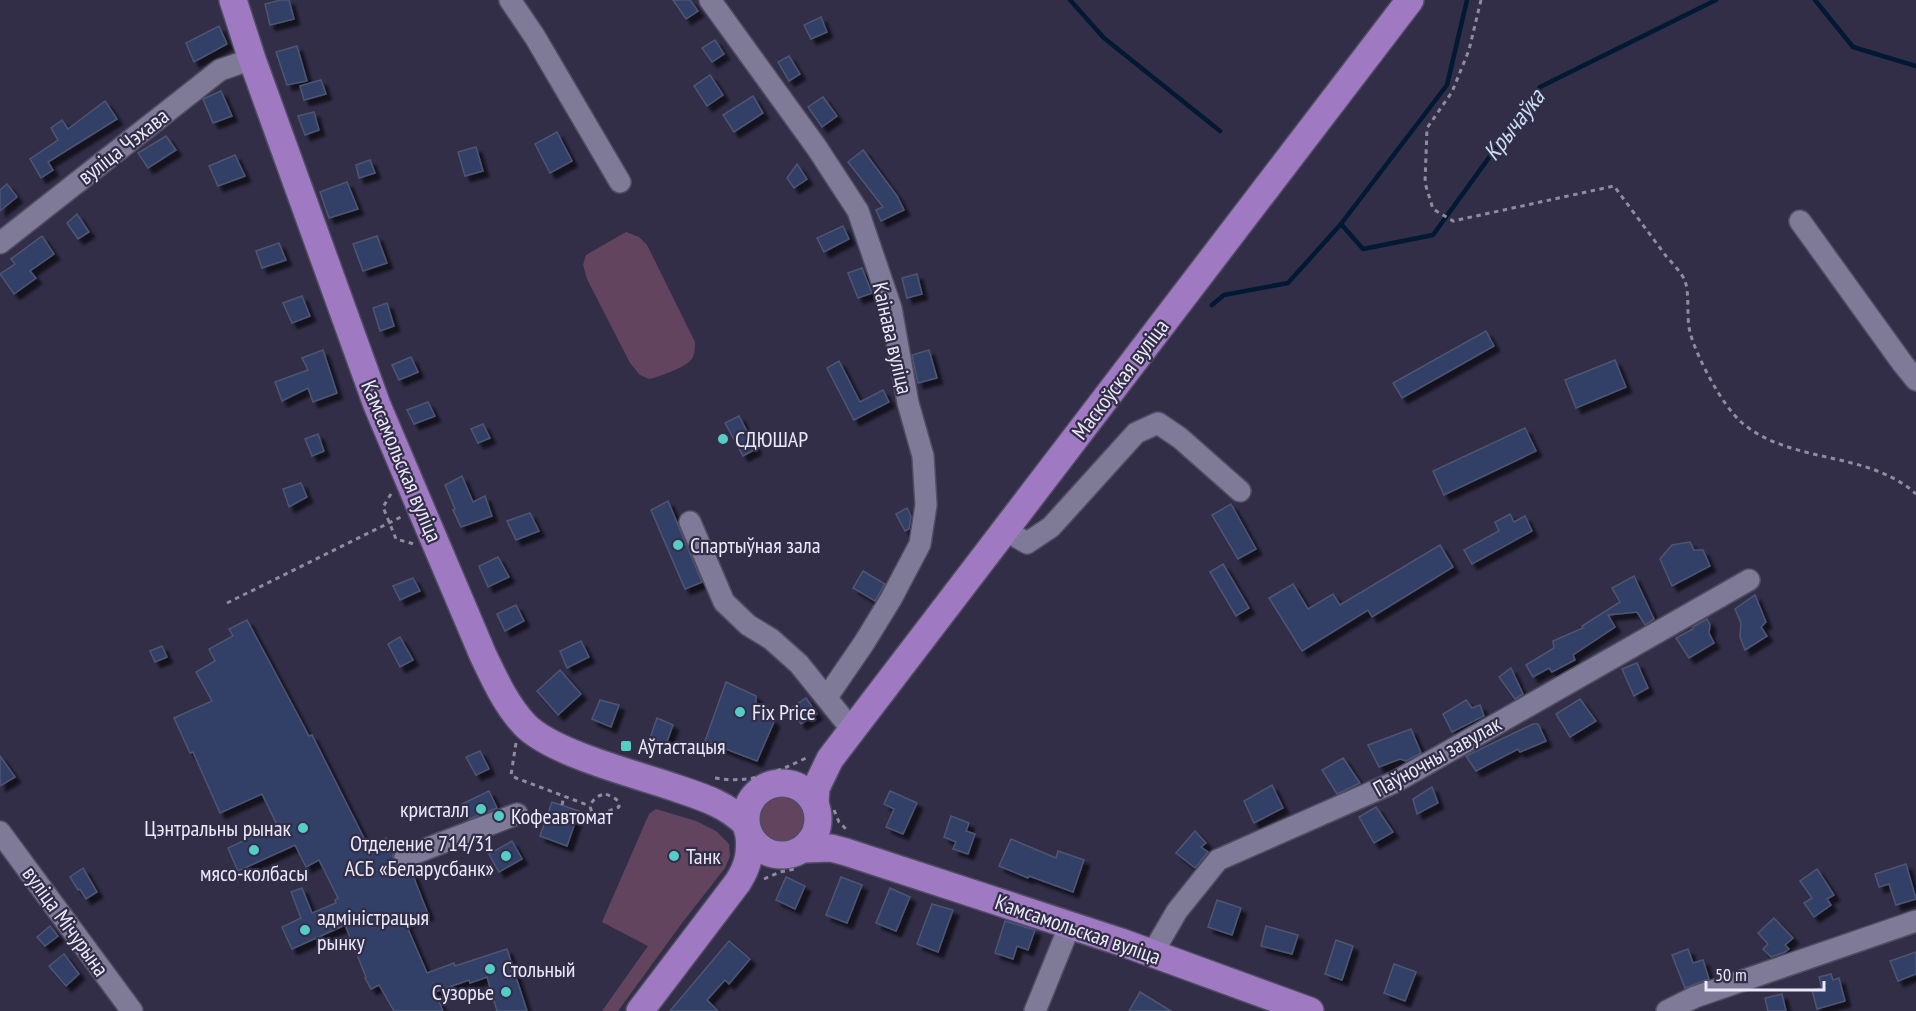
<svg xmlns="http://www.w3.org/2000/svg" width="1916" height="1011" font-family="'PT Sans Narrow',sans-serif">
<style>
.green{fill:#63445f}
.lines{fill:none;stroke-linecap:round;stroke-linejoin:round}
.stream{stroke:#011932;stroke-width:4.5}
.building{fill:#333f68;stroke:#4d5671;stroke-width:1.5;filter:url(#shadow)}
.minor-casing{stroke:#504c62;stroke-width:24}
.major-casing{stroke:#504c62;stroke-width:30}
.path{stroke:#8f8ca1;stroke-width:3;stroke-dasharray:4.5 4.5;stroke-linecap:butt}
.minor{stroke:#7e7a98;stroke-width:21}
.major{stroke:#9f79c1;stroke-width:27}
.poi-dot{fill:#55cdc6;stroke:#322e48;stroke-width:2}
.labels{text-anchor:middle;stroke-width:4.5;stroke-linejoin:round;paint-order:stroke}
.street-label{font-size:22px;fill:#eae8f9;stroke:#322e48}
.poi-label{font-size:22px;fill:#eae8f9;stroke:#322e48;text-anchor:start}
.water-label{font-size:24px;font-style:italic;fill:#c5dcf4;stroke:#322e48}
</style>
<defs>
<filter id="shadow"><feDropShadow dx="5.5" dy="5.5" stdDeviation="1.5" flood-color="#0009"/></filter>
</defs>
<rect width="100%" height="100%" fill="#322e48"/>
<g class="green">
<path d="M626 232 639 237 647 245 695 342C695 348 695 356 690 361 683 368 659 377 649 379L640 375 630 363 587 279 583 265 586 255Z"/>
<circle cx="783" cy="820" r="23"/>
<path d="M656 809 696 821 716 831 729 844 730 856 725 868 682 923 618 1011H602L648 946 602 922 649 814Z"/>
</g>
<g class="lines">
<g class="stream">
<path d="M1070 0 1104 38 1220 131"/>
<path d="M1815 0 1853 47 1916 66"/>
<path d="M1341 224 1363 249 1433 235 1540 87 1716 0"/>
<path d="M1212 305 1224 295 1288 283 1341 224 1447 85 1467 0"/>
</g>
</g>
<g class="building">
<path d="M281 0H289L294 19 270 25 265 4Z"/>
<path d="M673 0H690L698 11 686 19Z"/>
<path d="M821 17 827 32 811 39 804 25Z"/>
<path d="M219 26 227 44 194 62 186 43Z"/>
<path d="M715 40 724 54 712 62 702 48Z"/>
<path d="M297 46 307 81 287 85 276 52Z"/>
<path d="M789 56 800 74 789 81 778 62Z"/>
<path d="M710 75 723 95 707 106 694 86Z"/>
<path d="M321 80 326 94 304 100 300 86Z"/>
<path d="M221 91 232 116 213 123 203 99Z"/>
<path d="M753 96 763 113 734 132 723 115Z"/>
<path d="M823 97 837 116 822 127 808 107Z"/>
<path d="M105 101 117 119 48 162 53 170 41 178 30 159 58 140 51 128 62 120 68 129Z"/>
<path d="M314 112 319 130 305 135 298 116Z"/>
<path d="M557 132 572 161 550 173 535 144Z"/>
<path d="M166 136 176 150 148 168 138 153Z"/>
<path d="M476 147 483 171 465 176 458 152Z"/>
<path d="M863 150 897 196 904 210 881 221 876 210 883 207 848 162Z"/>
<path d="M235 155 245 176 218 186 209 166Z"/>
<path d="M370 160 375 173 359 178 356 165Z"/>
<path d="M797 164 807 179 794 188 787 178Z"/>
<path d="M347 182 358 209 329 218 320 192Z"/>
<path d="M7 184 17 197 0 211V190Z"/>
<path d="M77 214 89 232 78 239 67 223Z"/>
<path d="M843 226 849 239 824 252 817 238Z"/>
<path d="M42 236 54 254 30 271 36 278 14 294 0 274 15 264 11 259Z"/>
<path d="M377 236 387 263 363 271 353 244Z"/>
<path d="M279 243 286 260 262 268 256 251Z"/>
<path d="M862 268 872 293 858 298 848 273Z"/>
<path d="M917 274 922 294 907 298 902 278Z"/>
<path d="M302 296 310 316 292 323 283 303Z"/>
<path d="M387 303 394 326 380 331 373 308Z"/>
<path d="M1486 331 1494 346 1402 398 1393 383Z"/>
<path d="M323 350 337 393 313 402 308 388 282 401 275 382 308 370 302 358Z"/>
<path d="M929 350 937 378 918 383 912 355Z"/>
<path d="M411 357 418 372 399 380 392 365Z"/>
<path d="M1615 360 1626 387 1576 408 1565 380Z"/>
<path d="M839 361 860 402 883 390 889 402 854 420 827 368Z"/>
<path d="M428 402 435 416 414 424 407 410Z"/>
<path d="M739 416 756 449 743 456 725 423Z"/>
<path d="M483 424 490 438 478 443 471 429Z"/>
<path d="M1525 428 1536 451 1444 495 1433 471Z"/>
<path d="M318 434 324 451 312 456 305 439Z"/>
<path d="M462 476 473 502 485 496 492 516 461 527 453 510 455 509 445 485Z"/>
<path d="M301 483 307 497 289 507 283 489Z"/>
<path d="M668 501 702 582 685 589 651 510Z"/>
<path d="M1231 504 1256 549 1238 559 1212 515Z"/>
<path d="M907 508 911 516 909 529 905 531 896 514Z"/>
<path d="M530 513 539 531 516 540 507 521Z"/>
<path d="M1510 514 1514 522 1525 516 1532 531 1472 564 1464 550 1499 531 1495 522Z"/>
<path d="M1690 542 1694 550H1703L1710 566 1672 586 1660 559 1672 545Z"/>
<path d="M1440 545 1453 567 1372 617 1368 610 1302 651 1269 598 1293 584 1308 609 1333 594 1340 605Z"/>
<path d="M498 557 509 577 488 587 479 566Z"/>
<path d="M1223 564 1249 608 1236 616 1210 572Z"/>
<path d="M863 571 885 584 875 601 853 588Z"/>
<path d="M1634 576 1654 619 1645 625 1637 612 1608 615 1615 627 1573 655 1575 660 1552 672 1549 668 1533 677 1526 665 1554 648 1553 641 1583 628 1582 626 1620 602 1612 588Z"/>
<path d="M413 578 420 591 400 600 393 586Z"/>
<path d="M1755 595 1766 622 1761 627 1767 636 1745 650 1740 637 1741 623 1735 609Z"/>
<path d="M516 605 524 621 505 631 497 614Z"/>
<path d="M1707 619 1710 625 1709 633 1714 643 1689 658 1676 638 1693 629V627Z"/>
<path d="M247 620 309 736 312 735 368 846 386 838 393 853V861L397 866 401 869 405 876 412 873 428 914 405 922 427 973 454 963 455 966 507 949 527 1011H497L487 977 470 983 469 980 435 992 443 1011H394L379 985 371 989 365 978 366 977 345 925 292 949 282 927 301 918 291 892 302 888 312 913 336 903 335 900 338 898 319 860 306 867 295 845 238 871 228 848 277 825 262 794 220 813 193 752 190 753 174 718 212 701 196 672 215 661 209 649 233 636 229 629Z"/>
<path d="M400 637 413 660 400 667 388 644Z"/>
<path d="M581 641 589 657 567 668 560 651Z"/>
<path d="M162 646 167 657 155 662 150 651Z"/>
<path d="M1637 663 1648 688 1634 696 1622 669Z"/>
<path d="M1511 668 1523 694 1515 699 1499 677Z"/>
<path d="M560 670 581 694 558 715 537 691Z"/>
<path d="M726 682 756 696V703L774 722 757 761 705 741Z"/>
<path d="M806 698 817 714 801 724 791 708Z"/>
<path d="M1580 699 1596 721 1570 737 1556 714Z"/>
<path d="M600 700 619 705 611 727 592 719Z"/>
<path d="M1466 700 1472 708 1480 705 1484 716 1452 732 1443 714Z"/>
<path d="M657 718 673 725 665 747 649 741Z"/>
<path d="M1533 724H1538L1546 741 1520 752 1518 749 1476 771 1466 756Z"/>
<path d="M1411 729 1421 753 1406 761 1400 759 1379 767 1368 745Z"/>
<path d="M480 751 489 769 476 775 466 757Z"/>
<path d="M0 756 15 777 0 786Z"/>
<path d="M1343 758 1360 783 1337 794 1322 770Z"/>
<path d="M1272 785 1283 808 1254 823 1244 801Z"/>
<path d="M1432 787 1438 803 1417 814 1413 799Z"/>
<path d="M489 791 497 808 469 819 462 804Z"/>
<path d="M890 791 917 803 903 834 886 827 894 809 884 804Z"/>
<path d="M552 802 579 811 567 846 540 836Z"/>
<path d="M1376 807 1393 832 1374 843 1359 817Z"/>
<path d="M951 816 969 823 966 831 975 834 968 854 953 849 956 842 944 837Z"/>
<path d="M1195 831 1206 843 1201 847 1208 852 1195 868 1176 853Z"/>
<path d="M1011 839 1056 858 1058 851 1084 860 1073 892 1029 876 1028 878 999 866Z"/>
<path d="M512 841 522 859 499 872 489 854Z"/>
<path d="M1906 864 1916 899 1896 905 1889 884 1879 887 1875 874Z"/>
<path d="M83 868 97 892 86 899 80 889 78 890 70 877Z"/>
<path d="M1817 869 1834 895 1827 899 1831 905 1814 917 1804 903 1812 898 1800 881Z"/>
<path d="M786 877 805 886 795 909 776 900Z"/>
<path d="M841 877 862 885 847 923 826 915Z"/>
<path d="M890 888 910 897 896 931 876 923Z"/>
<path d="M1217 900 1241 908 1232 935 1208 927Z"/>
<path d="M932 904 953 910 938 952 917 944Z"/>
<path d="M1774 918 1793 938 1785 945 1789 949 1785 952 1771 957 1763 949 1768 944 1758 933Z"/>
<path d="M1005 921 1035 930 1028 950 1017 946 1013 959 995 953Z"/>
<path d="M50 926 58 936 45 946 37 937Z"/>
<path d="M1266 926 1298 935 1292 954 1261 946Z"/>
<path d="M1336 940 1353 946 1342 980 1325 974Z"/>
<path d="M729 941 750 959 729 984 725 980 707 1000 718 1011H670Z"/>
<path d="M1688 949 1693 963 1703 960 1709 979 1685 988 1672 955Z"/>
<path d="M1916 952V974L1898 981 1890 961Z"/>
<path d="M64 954 79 974 66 986 49 966Z"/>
<path d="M1394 964 1416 972 1405 1001 1384 993Z"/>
<path d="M1831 974 1833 980 1839 978 1845 1001 1817 1009 1812 990 1822 988 1819 977Z"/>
<path d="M1140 992 1171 1011H1129Z"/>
<path d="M1782 994 1786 1011H1768L1765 998Z"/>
</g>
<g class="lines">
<defs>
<g id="minor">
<path d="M510 0 535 37 620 182"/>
<path d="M710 0 817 148 858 211 891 308 908 403 923 456 926 505 920 544 891 599 864 643 827 697"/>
<path d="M1800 221 1903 364 1916 380"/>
<path d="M0 243 220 70 252 59"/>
<path d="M690 522 724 602 748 625 771 639 799 664 852 730"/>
<path d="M1005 530 1027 543 1051 527 1136 433 1158 423 1180 438 1240 491"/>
<path d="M0 832 132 1011"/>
<path d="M405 857 517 814"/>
<path d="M1152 954 1177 911 1218 860 1395 782 1749 580"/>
<path d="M1035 1011 1070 925"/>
<path d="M1667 1011 1695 997 1916 921"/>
</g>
<g id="major">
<path d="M233 0 252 59 377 405 483 655C495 680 506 705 525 725 552 753 635 774 673 787 699 796 725 803 745 823"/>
<circle cx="782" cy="819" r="36"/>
<path d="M815 803 816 788 830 759 1410 0"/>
<path d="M803 849 831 848 846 852 1121 942 1310 1011"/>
<path d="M640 1011 738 882C748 866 751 854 749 835"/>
</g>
</defs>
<use href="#minor" class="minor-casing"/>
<use href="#major" class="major-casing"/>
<g class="path">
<path d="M1481 0 1469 50 1452 92 1427 128 1425 183 1433 209 1453 221 1614 186C1631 209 1649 233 1666 256 1672 263 1682 273 1685 281 1690 295 1686 317 1690 332 1696 356 1722 405 1741 422 1791 465 1868 450 1916 494"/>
<path d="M391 494 383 507 396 539 414 544"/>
<path d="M227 603 403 516"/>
<path d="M516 743 511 775 516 778 590 806"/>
<path d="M715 778C751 784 775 773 806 758"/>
<path d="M606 794 616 799 619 803V807L593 817 590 806C593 799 598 795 606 794Z"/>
<path d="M562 805 564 796"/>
<path d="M834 810 839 822 847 830"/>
<path d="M764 879 780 872 795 869"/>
</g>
<use href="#minor" class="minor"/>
<use href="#major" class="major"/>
</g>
<g class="poi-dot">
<circle cx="723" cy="439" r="6"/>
<circle cx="678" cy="545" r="6"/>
<circle cx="740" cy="712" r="6"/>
<rect x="620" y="740" width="12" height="12" rx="3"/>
<circle cx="481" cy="809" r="6"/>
<circle cx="499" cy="816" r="6"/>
<circle cx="303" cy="828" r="6"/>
<circle cx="254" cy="850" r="6"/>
<circle cx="506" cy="856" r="6"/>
<circle cx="674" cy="856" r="6"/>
<circle cx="305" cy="930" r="6"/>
<circle cx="490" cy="969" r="6"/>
<circle cx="506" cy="992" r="6"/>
</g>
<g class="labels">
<g class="street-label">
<text transform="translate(123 146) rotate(-38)" y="8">вуліца Чэхава</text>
<text transform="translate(893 338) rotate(77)" y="8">Каінава вуліца</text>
<text transform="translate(1120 379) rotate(-53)" y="8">Маскоўская вуліца</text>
<text transform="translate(402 461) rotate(67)" y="8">Камсамольская вуліца</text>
<text transform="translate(1437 756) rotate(-29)" y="8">Паўночны завулак</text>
<text transform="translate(66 921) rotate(54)" y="8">вуліца Мічурына</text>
<text transform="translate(1078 929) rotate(19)" y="8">Камсамольская вуліца</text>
</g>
<g class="poi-label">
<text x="735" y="447">СДЮШАР</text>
<text x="690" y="553">Спартыўная зала</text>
<text x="752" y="720">Fix Price</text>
<text x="638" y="754">Аўтастацыя</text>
<text x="469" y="817" text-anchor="end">кристалл</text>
<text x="511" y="824">Кофеавтомат</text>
<text x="291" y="836" text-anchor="end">Цэнтральны рынак</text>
<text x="494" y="851" text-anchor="end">Отделение 714/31<tspan x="494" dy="25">АСБ «Беларусбанк»</tspan></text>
<text x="686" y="864">Танк</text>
<text x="254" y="881" text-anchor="middle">мясо-колбасы</text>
<text x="317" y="925">адміністрацыя<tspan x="317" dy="25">рынку</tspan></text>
<text x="502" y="977">Стольный</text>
<text x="494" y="1000" text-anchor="end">Сузорье</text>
</g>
<g class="water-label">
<text transform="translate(1514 125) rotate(-52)" y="8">Крычаўка</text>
</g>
</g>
<path d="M1706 981v9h118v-9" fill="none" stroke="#eae8f9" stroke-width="3"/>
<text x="1715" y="981" font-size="18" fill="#eae8f9" stroke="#322e48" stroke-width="4.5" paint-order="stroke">50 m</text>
</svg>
